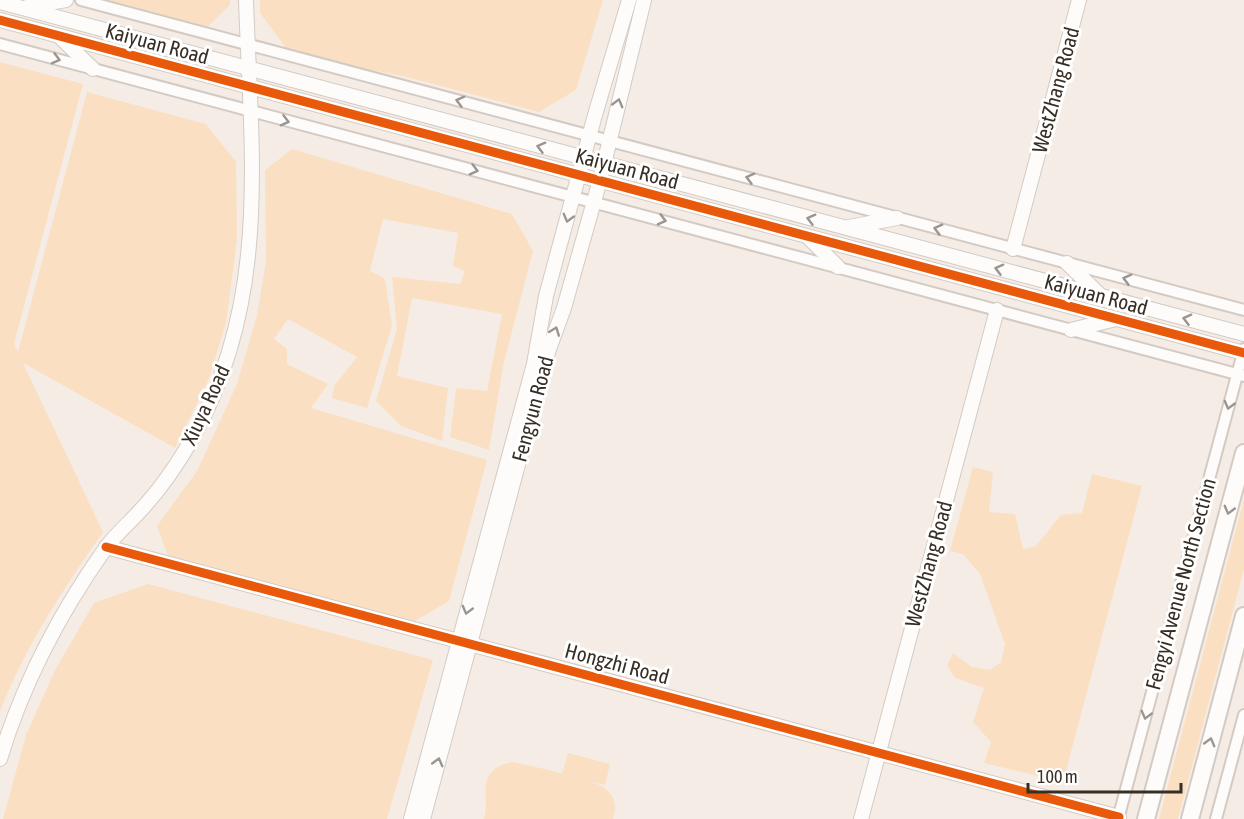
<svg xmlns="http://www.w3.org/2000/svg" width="1244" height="819" font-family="'Asap Condensed',sans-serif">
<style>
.green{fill:#fadfc3}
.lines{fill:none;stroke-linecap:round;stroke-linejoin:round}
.minor-casing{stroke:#d3cbc3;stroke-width:14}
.tertiary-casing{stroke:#d3cbc3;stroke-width:16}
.primary-casing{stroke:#d3cbc3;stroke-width:20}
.minor{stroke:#fefcfb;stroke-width:10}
.tertiary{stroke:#fefcfb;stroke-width:14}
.primary{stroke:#fefcfb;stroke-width:16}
.cycleway-casing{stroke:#fff;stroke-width:13}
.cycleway{stroke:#e8590c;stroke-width:9}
.oneway{stroke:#9a9590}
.labels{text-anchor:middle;stroke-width:6;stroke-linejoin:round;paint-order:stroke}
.street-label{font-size:21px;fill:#372e25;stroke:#fff}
</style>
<rect width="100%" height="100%" fill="#f5ede5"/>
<g class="green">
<path d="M97 0H230V5L203 31Z"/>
<path d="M260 0H603L576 90 539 112 403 76 291 55 260 13Z"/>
<path d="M0 62 83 84 14 344 18 352 87 92 206 124 236 162 237 240 226 323 209 379 175 448 23 363 103 532C63 589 26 646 0 711Z"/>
<path d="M292 149 512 214 533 251 504 362 489 450 450 437 456 388 487 391 502 314 412 298 397 376 448 388 442 441 401 426 376 401 397 329 392 277 460 284 465 271 453 266 458 233 383 219 370 271 385 279 392 326 367 408 332 398 334 386 357 357 288 319 274 339 287 349V364L328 384 311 408 487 460 449 601 410 624 169 559 157 526 197 471 237 384 257 315 266 261 265 170Z"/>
<path d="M973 467 993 472 989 512 1015 514 1023 549 1036 546 1061 515 1082 513 1092 474 1142 486 1063 782 984 763 991 742 973 722 984 688 955 678 947 666 953 653 972 667 990 670 1001 662 1005 644 980 574 963 554 950 551Z"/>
<path d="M1244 499V569L1178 819H1159Z"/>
<path d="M148 584 433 660 387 819H3L26 735 55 670 94 603Z"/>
<path d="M568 753 610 764 605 785 562 774Z"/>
<path d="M512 762C531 766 590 778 603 787 615 795 617 806 613 819H484C491 794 473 771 512 762Z"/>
</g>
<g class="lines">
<defs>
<g id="minor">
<path d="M81 0 1244 310"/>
<path d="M0 44 1244 376"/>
<path d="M1118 819 1244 349"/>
<path d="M1216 819 1244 715"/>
</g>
<g id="tertiary">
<path d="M0 2 1244 334"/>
<path d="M27 7 66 0"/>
<path d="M0 20 1244 353"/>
<path d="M60 37 93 69"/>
<path d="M849 227 897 218"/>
<path d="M808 237 838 267"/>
<path d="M1013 249 1079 0"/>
<path d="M1067 263 1100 295"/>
<path d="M1071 330 1116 319"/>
<path d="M106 547 1119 817"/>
<path d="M0 759C23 683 59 614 105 549 114 536 128 524 139 512 159 491 177 465 192 439 271 299 251 153 246 0"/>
<path d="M411 819 534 364 546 296 595 115 629 0"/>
<path d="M423 819 549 349 564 308 600 180 644 0"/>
<path d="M861 819 997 310"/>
</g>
<g id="primary">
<path d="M1146 819 1244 453"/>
<path d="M1190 819 1244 616"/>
</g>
</defs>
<use href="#minor" class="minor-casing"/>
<use href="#tertiary" class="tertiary-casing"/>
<use href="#primary" class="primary-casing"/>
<use href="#minor" class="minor"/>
<use href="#tertiary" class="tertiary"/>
<use href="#primary" class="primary"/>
<defs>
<g id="cycleway">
<path d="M0 20 1244 353"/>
<path d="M106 547 1119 817"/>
</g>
</defs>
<use href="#cycleway" class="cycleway-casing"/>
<use href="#cycleway" class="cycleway"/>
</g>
<defs><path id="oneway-chevron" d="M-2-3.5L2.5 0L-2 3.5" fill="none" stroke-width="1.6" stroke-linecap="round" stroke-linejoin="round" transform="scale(1.5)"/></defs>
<g class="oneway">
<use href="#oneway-chevron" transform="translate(56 59) rotate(15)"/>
<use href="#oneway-chevron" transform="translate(460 101) rotate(-165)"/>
<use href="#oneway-chevron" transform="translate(618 103) rotate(-75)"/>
<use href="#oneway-chevron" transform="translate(285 121) rotate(15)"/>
<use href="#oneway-chevron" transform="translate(541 147) rotate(-165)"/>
<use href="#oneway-chevron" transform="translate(474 170) rotate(15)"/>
<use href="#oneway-chevron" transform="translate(750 178) rotate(-165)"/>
<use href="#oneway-chevron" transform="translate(568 218) rotate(105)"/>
<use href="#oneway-chevron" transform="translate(811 219) rotate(-165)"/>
<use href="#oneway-chevron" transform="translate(662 220) rotate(15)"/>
<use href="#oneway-chevron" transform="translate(938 229) rotate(-165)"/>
<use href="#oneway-chevron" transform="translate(999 269) rotate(-165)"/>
<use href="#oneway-chevron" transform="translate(1127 279) rotate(-165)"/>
<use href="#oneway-chevron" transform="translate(1187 319) rotate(-165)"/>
<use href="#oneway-chevron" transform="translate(555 331) rotate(-69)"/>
<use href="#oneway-chevron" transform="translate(1229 405) rotate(105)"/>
<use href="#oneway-chevron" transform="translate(1229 510) rotate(105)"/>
<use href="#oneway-chevron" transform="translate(467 610) rotate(105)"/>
<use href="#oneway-chevron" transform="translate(1146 715) rotate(105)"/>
<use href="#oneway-chevron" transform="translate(1210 742) rotate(-75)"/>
<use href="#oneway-chevron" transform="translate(438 762) rotate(-75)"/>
</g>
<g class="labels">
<g class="street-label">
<text transform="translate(157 44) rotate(15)" y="7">Kaiyuan Road</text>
<text transform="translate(1056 90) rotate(-75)" y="7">WestZhang Road</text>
<text transform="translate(627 169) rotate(15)" y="7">Kaiyuan Road</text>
<text transform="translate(1096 295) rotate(15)" y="7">Kaiyuan Road</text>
<text transform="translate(206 405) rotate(-65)" y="7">Xiuya Road</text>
<text transform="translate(533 409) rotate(-75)" y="7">Fengyun Road</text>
<text transform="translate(929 564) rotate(-75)" y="7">WestZhang Road</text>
<text transform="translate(1181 584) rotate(-75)" y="7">Fengyi Avenue North Section</text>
<text transform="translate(617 664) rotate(15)" y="7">Hongzhi Road</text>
</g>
</g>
<path d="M1028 783v9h153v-9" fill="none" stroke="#372e25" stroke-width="3"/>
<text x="1037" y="783" font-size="18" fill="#372e25" stroke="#ffffff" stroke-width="4.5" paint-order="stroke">100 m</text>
</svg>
